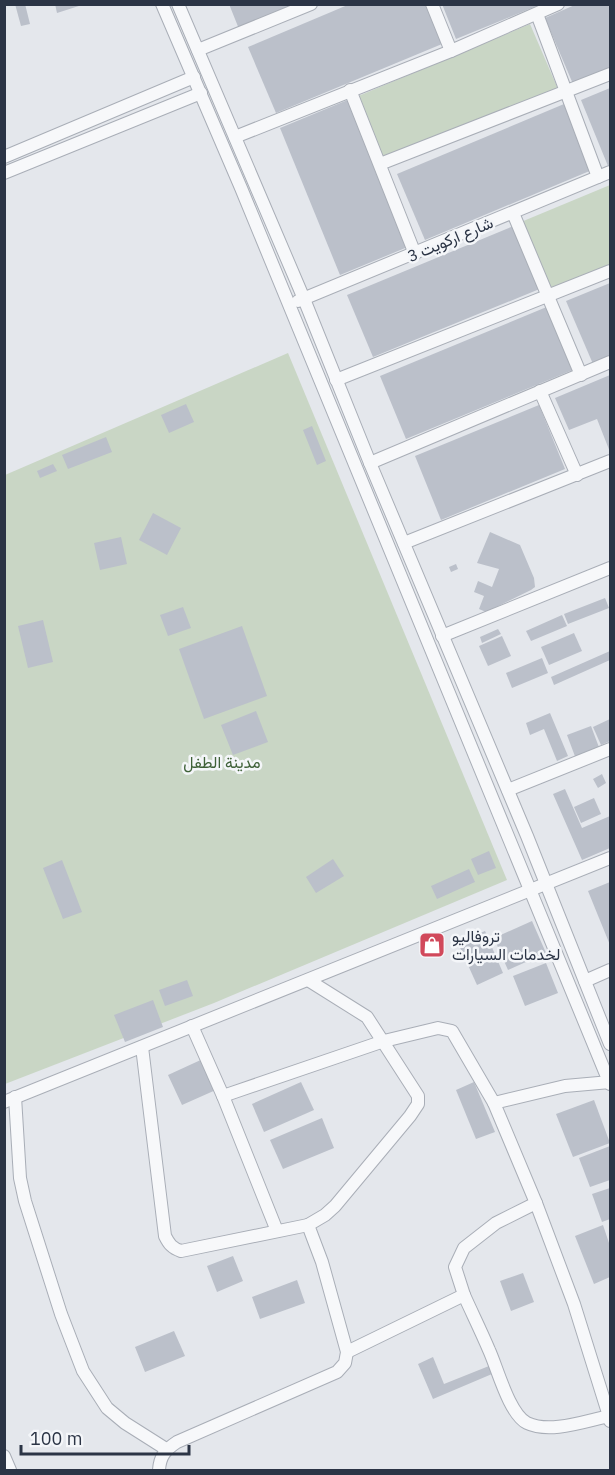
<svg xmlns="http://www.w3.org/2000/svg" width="615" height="1475" font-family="'IBM Plex Sans',Vazirmatn,sans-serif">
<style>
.green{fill:#c9d6c5}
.building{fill:#bbc0ca}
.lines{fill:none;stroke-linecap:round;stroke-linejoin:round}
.minor-casing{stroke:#a9aeb7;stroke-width:14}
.minor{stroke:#f7f8fa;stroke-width:12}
.labels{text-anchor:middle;stroke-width:5;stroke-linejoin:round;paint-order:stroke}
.street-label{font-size:16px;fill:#2b3445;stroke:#f4f6f9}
.park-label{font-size:16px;fill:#3f6138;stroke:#f4f6f9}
.poi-label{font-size:16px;fill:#2b3445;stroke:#f4f6f9;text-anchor:start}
</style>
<rect width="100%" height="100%" fill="#e4e7ec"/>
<g class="green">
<path d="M530 24 558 89 384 159 356 97Z"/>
<path d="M610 185V267L550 291 521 222Z"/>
<path d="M288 353 507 880 214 1003 5 1084V475Z"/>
</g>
<g class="building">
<path d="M15 4H25L30 24 21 26Z"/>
<path d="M55 4H82V5L57 13Z"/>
<path d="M229 4H299L239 29Z"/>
<path d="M350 4H426L442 44 276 113 248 47Z"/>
<path d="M442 4H539V5L456 39Z"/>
<path d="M577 4H610V68L573 84 545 18Z"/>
<path d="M610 88V165L608 166 581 100Z"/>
<path d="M350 99 410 246 340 275 280 128Z"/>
<path d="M564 104 592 170 425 240 397 174Z"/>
<path d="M516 225 542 288 373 357 347 295Z"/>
<path d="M610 283V356L593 364 566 301Z"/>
<path d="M549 306 575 369 406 439 380 376Z"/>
<path d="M610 375V452L597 419 569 430 555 398Z"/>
<path d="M186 404 194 422 169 433 161 415Z"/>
<path d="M539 405 565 469 441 520 415 456Z"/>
<path d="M312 426 326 461 317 465 303 430Z"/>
<path d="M106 437 112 452 68 469 62 455Z"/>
<path d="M53 464 57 471 40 478 37 471Z"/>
<path d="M153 513 181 528 167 555 139 540Z"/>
<path d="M490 532 520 545 534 578 535 587 531 590 486 612 479 609 484 596 474 592 478 581 492 587 499 569 477 563Z"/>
<path d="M121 537 127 564 100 570 94 543Z"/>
<path d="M456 564 458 569 451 572 449 567Z"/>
<path d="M605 598 609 608 568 624 564 614Z"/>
<path d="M183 607 191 628 168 636 160 615Z"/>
<path d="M562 615 567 626 531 641 526 631Z"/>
<path d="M43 620 53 662 28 668 18 626Z"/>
<path d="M242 626 267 696 204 719 179 649Z"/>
<path d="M498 629 501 634 482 643 480 637Z"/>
<path d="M574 633 582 651 549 665 541 647Z"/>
<path d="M502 636 511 656 488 666 479 646Z"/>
<path d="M610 651V660L554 685 551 677Z"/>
<path d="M542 658 548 673 512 688 506 673Z"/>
<path d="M256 711 268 742 233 755 221 725Z"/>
<path d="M550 713 568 756 557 761 544 729 530 735 526 723Z"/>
<path d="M610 719V741L601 745 593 727Z"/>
<path d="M591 726 600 750 576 759 567 735Z"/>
<path d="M602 774 606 783 598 788 593 779Z"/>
<path d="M565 789 582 828 610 816V848L582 860 553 794Z"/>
<path d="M594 798 601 814 581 823 574 807Z"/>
<path d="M489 851 496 868 478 875 471 859Z"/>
<path d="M333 859 344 876 316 893 306 877Z"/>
<path d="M62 860 82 912 63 919 43 868Z"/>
<path d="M469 869 475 882 437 899 431 886Z"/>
<path d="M610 882V945L588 891Z"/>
<path d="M532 921 546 953 508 970 494 938Z"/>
<path d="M485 931 503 973 477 985 458 943Z"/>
<path d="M546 963 558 993 525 1006 513 976Z"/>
<path d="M187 980 193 996 165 1006 159 990Z"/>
<path d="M153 1000 163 1027 125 1042 114 1015Z"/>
<path d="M205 1058 218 1089 182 1105 168 1075Z"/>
<path d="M301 1082 314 1110 264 1132 252 1104Z"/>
<path d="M474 1082 495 1132 476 1139 456 1090Z"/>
<path d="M594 1100 610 1143 573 1157 556 1114Z"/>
<path d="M322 1118 334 1148 283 1169 270 1140Z"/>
<path d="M610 1146V1180L590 1187 579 1158Z"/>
<path d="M610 1188V1219L602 1222 592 1194Z"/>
<path d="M603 1225 610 1246V1277L594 1284 575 1236Z"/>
<path d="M233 1256 243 1281 217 1292 207 1266Z"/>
<path d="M523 1273 534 1302 511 1311 500 1281Z"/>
<path d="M297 1280 305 1303 260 1319 252 1297Z"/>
<path d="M174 1331 185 1356 145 1372 135 1347Z"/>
<path d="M433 1357 444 1384 489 1366 492 1374 433 1399 418 1364Z"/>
</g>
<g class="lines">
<defs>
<g id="minor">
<path d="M162 4 241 188 610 1084"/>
<path d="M178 4 304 299 370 463 527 836 610 1044"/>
<path d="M432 4 451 51"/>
<path d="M537 14 598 177"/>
<path d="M198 50 311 4"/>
<path d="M350 90 415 254"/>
<path d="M235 137 451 51 558 4"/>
<path d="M4 157 194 77"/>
<path d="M380 164 610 74"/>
<path d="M4 173 201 93"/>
<path d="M513 213 581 375"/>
<path d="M298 301 610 172"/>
<path d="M336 380 610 271"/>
<path d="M540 391 577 475"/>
<path d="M370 463 610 362"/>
<path d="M404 543 610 461"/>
<path d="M442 636 610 568"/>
<path d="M508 790 610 749"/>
<path d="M585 981 610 970"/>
<path d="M192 1026 223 1096 277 1231"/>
<path d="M142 1047 165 1236C169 1244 172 1248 181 1251L308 1225"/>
<path d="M223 1096 384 1041 438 1028 452 1031 494 1103"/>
<path d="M15 1097 20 1178 25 1201 61 1314 83 1371 107 1408 125 1423 166 1449"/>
<path d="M4 1102 610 858"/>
<path d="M536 1203 574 1304 609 1416"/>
<path d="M464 1295C472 1313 481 1331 489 1350 497 1367 509 1414 527 1423 550 1434 585 1421 609 1416L610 1421"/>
<path d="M347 1352 464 1295 455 1267 464 1248 496 1223 536 1203 494 1103 565 1086 610 1082"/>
<path d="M4 1456 10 1470"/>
<path d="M159 1470C160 1456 165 1450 177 1442L337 1372 345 1363 347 1352 322 1262 308 1225 325 1215 335 1206 410 1116 418 1104V1096L367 1017 308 980"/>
</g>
</defs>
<use href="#minor" class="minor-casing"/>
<use href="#minor" class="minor"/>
</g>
<defs>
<symbol id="shop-square" viewBox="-11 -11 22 22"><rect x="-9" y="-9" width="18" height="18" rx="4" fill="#d1495b" stroke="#f4f6f9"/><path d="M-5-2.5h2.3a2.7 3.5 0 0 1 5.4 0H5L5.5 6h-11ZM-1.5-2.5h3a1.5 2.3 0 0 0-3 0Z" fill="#fff"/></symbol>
</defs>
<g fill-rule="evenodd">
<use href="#shop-square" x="417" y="930" width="30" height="30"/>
</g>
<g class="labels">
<g class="street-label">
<text transform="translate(450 239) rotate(-23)" y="6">شارع اركويت 3</text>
</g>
<g class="park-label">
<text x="222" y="768">مدينة الطفل</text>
</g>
<g class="poi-label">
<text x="452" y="942">تروفاليو<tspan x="452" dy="18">لخدمات السيارات</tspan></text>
</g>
</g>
<rect width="615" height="1475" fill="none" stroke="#2b3445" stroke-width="12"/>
<path d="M21 1445v9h168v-9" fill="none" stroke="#2b3445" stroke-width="3"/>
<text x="30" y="1445" font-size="18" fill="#2b3445" stroke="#f4f6f9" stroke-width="4.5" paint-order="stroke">100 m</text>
</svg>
